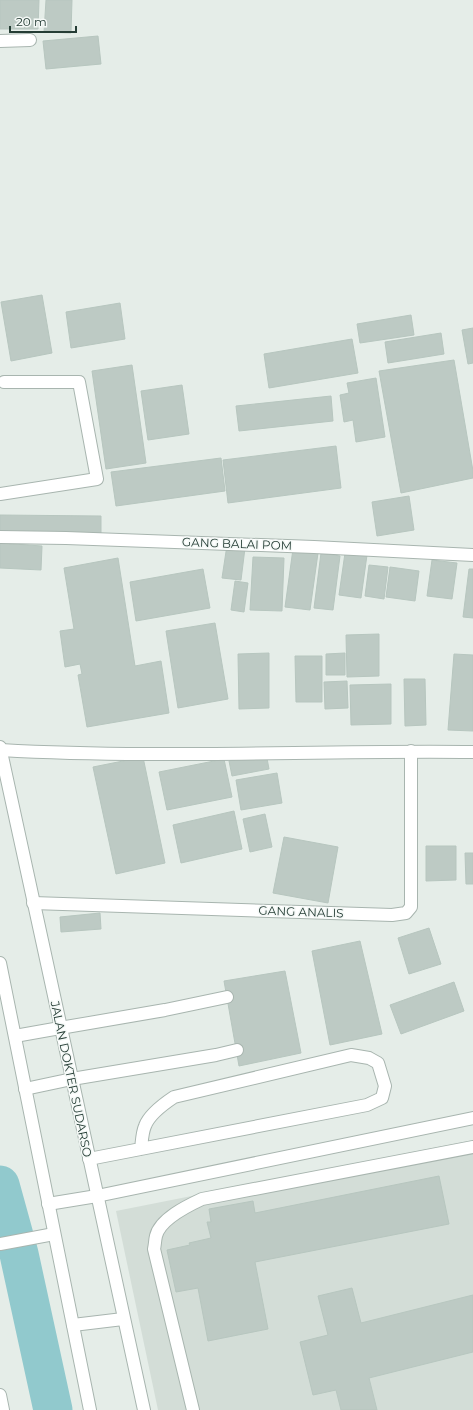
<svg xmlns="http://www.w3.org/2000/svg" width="473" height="1410" font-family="Montserrat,sans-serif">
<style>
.built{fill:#d3ddd7}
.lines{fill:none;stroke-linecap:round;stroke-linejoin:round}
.river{stroke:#91c9cd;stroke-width:39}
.building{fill:#bdcac4;stroke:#b7c6bf}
.service-casing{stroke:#a8b5af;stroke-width:14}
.minor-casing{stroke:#a8b5af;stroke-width:14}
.tertiary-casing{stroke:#a8b5af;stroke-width:14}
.service{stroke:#fff;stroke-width:12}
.minor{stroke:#fff;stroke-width:12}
.tertiary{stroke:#fff;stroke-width:12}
.labels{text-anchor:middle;stroke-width:3;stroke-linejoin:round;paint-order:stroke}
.street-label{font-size:12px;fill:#253d35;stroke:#f5f9f7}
</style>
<rect width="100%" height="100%" fill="#e5ede8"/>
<path class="built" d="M473 1140V1410H158L116 1211Z"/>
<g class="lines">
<path class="river" d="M0 1185 19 1254 53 1410"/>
</g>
<g class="building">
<path d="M0 0H39L38 29H0Z"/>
<path d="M46 0H72L71 33 44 32Z"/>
<path d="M98 36 101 64 46 69 43 41Z"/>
<path d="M42 295 52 353 11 361 1 302Z"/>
<path d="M120 303 125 339 71 348 66 312Z"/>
<path d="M411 315 414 335 360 343 357 324Z"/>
<path d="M473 328V363L468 364 462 330Z"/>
<path d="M441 333 444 354 388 363 385 342Z"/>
<path d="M352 339 358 373 269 388 264 354Z"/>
<path d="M454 360 473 471V478L401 493 379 371Z"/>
<path d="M132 365 146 463 106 469 92 371Z"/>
<path d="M376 378 385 437 356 442 353 420 344 422 340 395 349 393 347 383Z"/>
<path d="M182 385 189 434 148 440 141 391Z"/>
<path d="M331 396 333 421 239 431 236 406Z"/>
<path d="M336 446 341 488 228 503 223 460Z"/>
<path d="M221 458 225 491 116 506 111 472Z"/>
<path d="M409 496 414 530 377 536 372 502Z"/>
<path d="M0 515 101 516V536L0 534Z"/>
<path d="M0 543 42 546 41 570 0 568Z"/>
<path d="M227 545 245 548 241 580 222 578Z"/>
<path d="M293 549 318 553 310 610 285 607Z"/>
<path d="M321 553 340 556 333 610 314 608Z"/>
<path d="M345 553 367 555 361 598 339 595Z"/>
<path d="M253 557 284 558 282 611 250 610Z"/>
<path d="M118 558 135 666 161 661 169 713 87 727 78 675 82 674 80 664 65 667 60 631 74 629 64 568Z"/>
<path d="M432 560 457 563 452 599 427 596Z"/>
<path d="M369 565 388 567 384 599 365 596Z"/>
<path d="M390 567 419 571 415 601 386 597Z"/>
<path d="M203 569 210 608 136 621 130 582Z"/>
<path d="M469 569H473V618L463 617Z"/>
<path d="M235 581 248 583 244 612 231 610Z"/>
<path d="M215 623 228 699 178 708 166 631Z"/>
<path d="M379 634V676L347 677 346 635Z"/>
<path d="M269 653V708L239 709 238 654Z"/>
<path d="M345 653V675H326V654Z"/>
<path d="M454 654 473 655V731L448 730Z"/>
<path d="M295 656H322V702H296Z"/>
<path d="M404 679H425L426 725 405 726Z"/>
<path d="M347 681 348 708 325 709 324 682Z"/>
<path d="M391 684V724L351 725 350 685Z"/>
<path d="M266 753 269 769 232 776 229 761Z"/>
<path d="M143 757 165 863 116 874 93 767Z"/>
<path d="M224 759 232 797 167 810 159 772Z"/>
<path d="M277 773 282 803 241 810 236 780Z"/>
<path d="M234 811 242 849 181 863 173 825Z"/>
<path d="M265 814 272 847 250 852 243 819Z"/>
<path d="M284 837 338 847 328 903 273 893Z"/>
<path d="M426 846H456V880L426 881Z"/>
<path d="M465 853H473V884H466Z"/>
<path d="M100 913 101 929 61 932 60 917Z"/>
<path d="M429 928 441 964 409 974 398 938Z"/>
<path d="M360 941 382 1034 330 1045 312 951Z"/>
<path d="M285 971 301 1053 239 1066 224 981Z"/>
<path d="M454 982 464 1011 401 1034 390 1005Z"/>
<path d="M439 1176 449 1224 255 1262 268 1329 208 1341 198 1288 176 1292 167 1250 190 1245 189 1243 211 1238 207 1222H211L209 1209 253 1201 255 1213Z"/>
<path d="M352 1288 361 1323 473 1295V1352L369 1378 377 1410H341L336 1390 313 1395 300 1342 328 1335 318 1296Z"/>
</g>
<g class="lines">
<defs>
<g id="service">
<path d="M0 41 30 40"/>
<path d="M0 494 97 479 79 382H4"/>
<path d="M60 1028 165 1010 227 997"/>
<path d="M72 1079 216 1055 237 1050"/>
<path d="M89 1159 367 1105 382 1098 385 1086 378 1063 369 1058 351 1055 174 1097C165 1103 149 1115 145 1126 142 1133 142 1141 141 1149"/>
<path d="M193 1410 154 1249C155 1245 155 1240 156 1236 160 1219 187 1206 202 1199L473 1147"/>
</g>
<g id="minor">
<path d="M0 537 66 538 314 547 473 555"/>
<path d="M0 747 144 1410"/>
<path d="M1 750C158 759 316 750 473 752"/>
<path d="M33 903 392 915 406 913 411 907V751"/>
<path d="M0 963 90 1410"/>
<path d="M15 1036 60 1028"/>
<path d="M25 1089 72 1079"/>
<path d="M48 1204 97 1196 473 1118"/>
<path d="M0 1244 54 1234"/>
<path d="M73 1325 123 1319"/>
</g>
<path id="tertiary" d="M0 1395 3 1410"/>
</defs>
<use href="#service" class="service-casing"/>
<use href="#minor" class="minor-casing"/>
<use href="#tertiary" class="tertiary-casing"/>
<use href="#service" class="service"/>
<use href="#minor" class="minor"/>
<use href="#tertiary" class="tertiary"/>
</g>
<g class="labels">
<g class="street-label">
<text transform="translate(237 544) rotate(2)" y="4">GANG BALAI POM</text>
<text transform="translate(301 912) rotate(2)" y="4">GANG ANALIS</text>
<text transform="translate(71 1079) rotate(78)" y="4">JALAN DOKTER SUDARSO</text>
</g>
</g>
<path d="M10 26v6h66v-6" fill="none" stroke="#253d35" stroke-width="2"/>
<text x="16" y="26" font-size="12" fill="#253d35" stroke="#f5f9f7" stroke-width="3" paint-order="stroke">20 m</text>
</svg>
